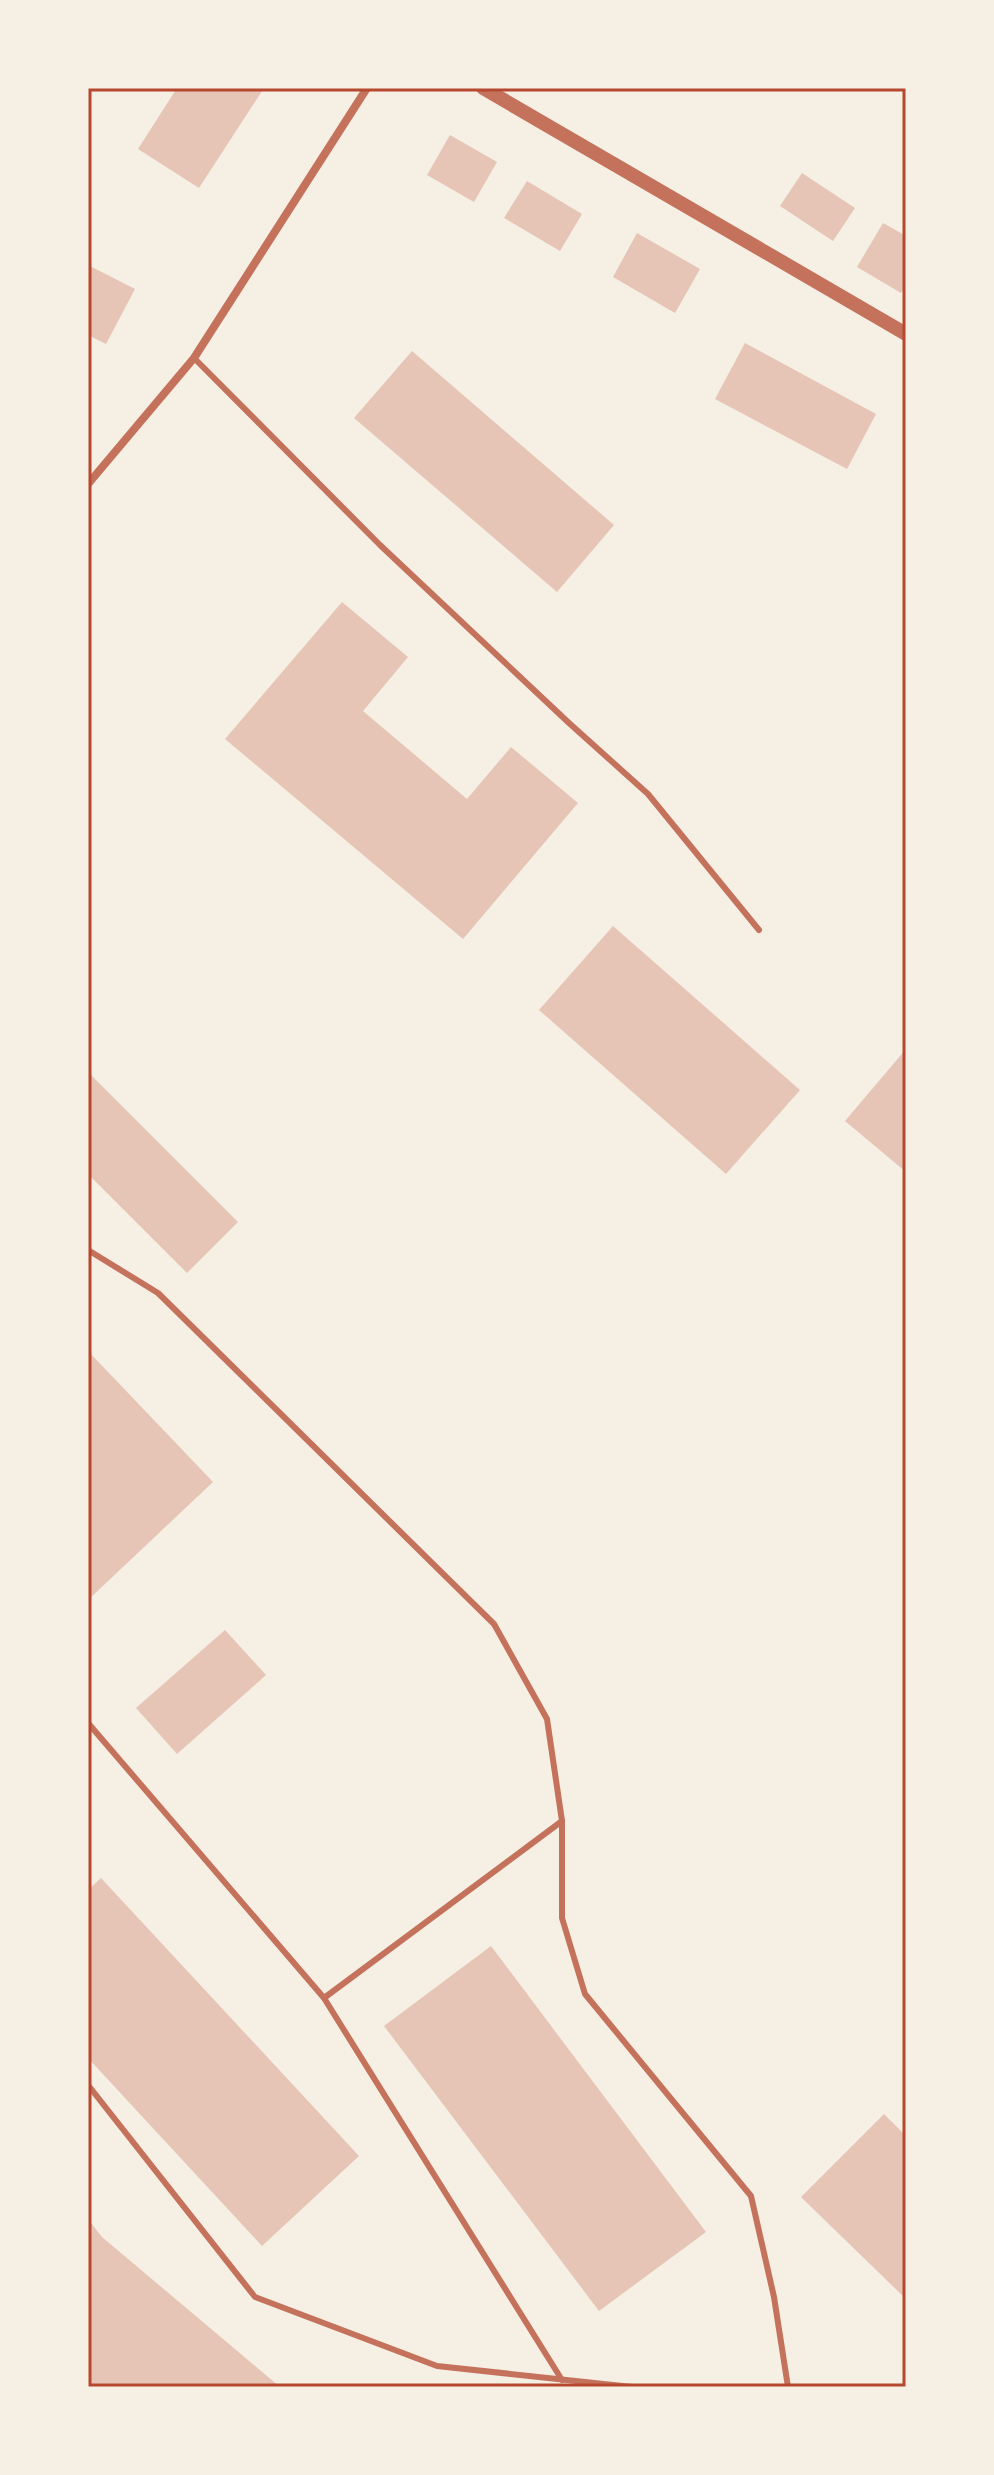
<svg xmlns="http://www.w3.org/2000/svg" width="994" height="2475" font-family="Bitter,serif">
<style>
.building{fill:#e6c5b7}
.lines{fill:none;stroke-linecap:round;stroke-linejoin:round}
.service{stroke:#c5725c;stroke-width:6}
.minor{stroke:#c5725c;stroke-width:8}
.tertiary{stroke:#c5725c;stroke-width:14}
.neatline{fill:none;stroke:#b5482f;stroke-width:3}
</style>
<rect width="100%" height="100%" fill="#f6efe4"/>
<g class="building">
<path d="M177 88H264L199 188 138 149Z"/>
<path d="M450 135 497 162 474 202 427 175Z"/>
<path d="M802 173 855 208 833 241 780 206Z"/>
<path d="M527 181 582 214 560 251 504 218Z"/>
<path d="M883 223 906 236V284L901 293 857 267Z"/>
<path d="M637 233 700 269 675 313 613 277Z"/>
<path d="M88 265 135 289 106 344 88 335Z"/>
<path d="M745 343 876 414 847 469 715 399Z"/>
<path d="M412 351 614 525 557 592 354 418Z"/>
<path d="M342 602 408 657 363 711 467 799 511 747 578 803 463 939 225 739Z"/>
<path d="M613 926 800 1090 726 1174 539 1010Z"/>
<path d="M906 1049V1172L845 1121Z"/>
<path d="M88 1072 238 1222 187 1273 88 1174Z"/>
<path d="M88 1351 213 1482 88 1600Z"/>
<path d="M225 1630 266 1675 177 1754 136 1708Z"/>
<path d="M101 1878 359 2156 262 2246 88 2058V1890Z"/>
<path d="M491 1946 706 2232 599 2311 384 2026Z"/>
<path d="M884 2114 906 2136V2299L801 2197Z"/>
<path d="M88 2219 102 2237 280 2387H88Z"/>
</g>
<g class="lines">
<g class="service">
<path d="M194 358 380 545 569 723 648 794 759 930"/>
<path d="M88 1250 158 1293 494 1624 547 1719 562 1821V1918L585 1994 751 2196 774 2297 788 2387"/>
<path d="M88 1723 324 1998 562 2380"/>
<path d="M324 1998 562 1821"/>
<path d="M88 2085 255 2297 437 2366 632 2387"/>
</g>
<path class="minor" d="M88 484 194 358 367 88"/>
<path class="tertiary" d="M483 88 906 334"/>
</g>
<rect width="994" height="2475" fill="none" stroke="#f6efe4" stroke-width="180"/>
<rect x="90" y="90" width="814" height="2295" class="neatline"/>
</svg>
